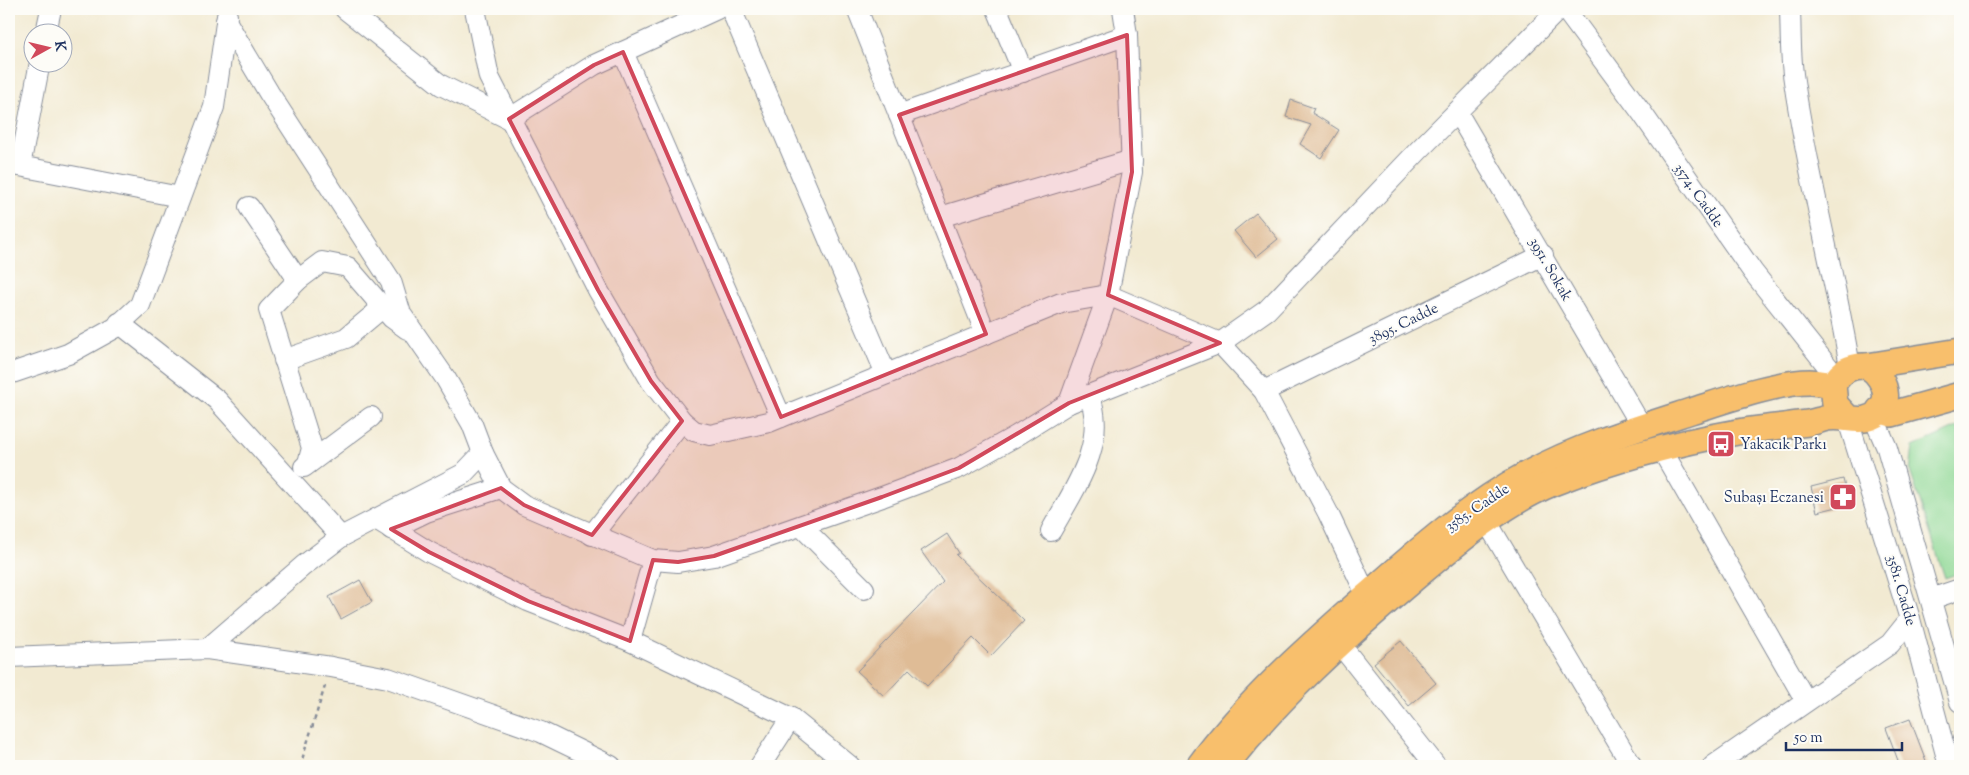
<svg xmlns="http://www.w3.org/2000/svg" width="1969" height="775" font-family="'Sorts Mill Goudy',serif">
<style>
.green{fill:#8cd793;stroke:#548378}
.building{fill:#dfbc96}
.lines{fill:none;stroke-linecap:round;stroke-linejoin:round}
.minor-casing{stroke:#868c98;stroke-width:22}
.major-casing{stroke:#868c98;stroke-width:28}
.path{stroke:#868c98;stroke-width:2.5;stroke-dasharray:4 4;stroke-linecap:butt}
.minor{stroke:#fff;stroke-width:20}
.major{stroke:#f8bf6c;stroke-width:25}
.marked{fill:#d1495b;fill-opacity:0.2;stroke:#d1495b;stroke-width:4;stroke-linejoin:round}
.labels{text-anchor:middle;stroke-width:4;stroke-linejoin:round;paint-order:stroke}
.street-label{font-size:15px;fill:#1b2f5e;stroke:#fdfcf7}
.poi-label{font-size:15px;fill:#1b2f5e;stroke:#fdfcf7;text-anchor:start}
</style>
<rect width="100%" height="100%" fill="#fdfcf7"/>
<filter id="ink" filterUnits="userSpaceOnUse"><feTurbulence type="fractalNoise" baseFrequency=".02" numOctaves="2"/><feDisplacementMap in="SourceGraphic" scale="10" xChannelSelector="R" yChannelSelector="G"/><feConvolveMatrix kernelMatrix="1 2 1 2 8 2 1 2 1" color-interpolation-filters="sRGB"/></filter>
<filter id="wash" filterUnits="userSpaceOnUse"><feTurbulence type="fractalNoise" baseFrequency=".0096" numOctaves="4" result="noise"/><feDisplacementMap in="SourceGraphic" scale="20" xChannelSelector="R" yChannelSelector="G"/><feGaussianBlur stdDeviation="1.12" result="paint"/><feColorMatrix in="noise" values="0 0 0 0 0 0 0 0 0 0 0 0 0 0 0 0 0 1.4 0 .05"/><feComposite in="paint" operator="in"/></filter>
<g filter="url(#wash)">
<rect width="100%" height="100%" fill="#f2ead2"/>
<path class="green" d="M1959 426 1960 573 1945 578 1910 471 1913 447Z"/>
<g id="blocks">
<g class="building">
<path d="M1291 100 1314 108 1312 113 1339 130 1321 158 1300 144 1311 125 1286 117Z"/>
<path d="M1256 213 1278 239 1256 257 1234 231Z"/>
<path d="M1843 479 1849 504 1817 512 1811 487Z"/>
<path d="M947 534 959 553 956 555 1024 621 991 656 973 638 927 686 909 669 884 696 857 671 943 582 921 551Z"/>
<path d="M360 580 372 602 341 619 329 597Z"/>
<path d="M1401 641 1436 683 1409 706 1374 663Z"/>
<path d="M1910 719 1928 766H1900L1886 728Z"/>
</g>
</g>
</g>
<g filter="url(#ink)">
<use href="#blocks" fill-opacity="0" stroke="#868c98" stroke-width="1"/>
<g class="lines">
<defs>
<g id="minor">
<path d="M345 9 441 85 509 119 594 65 717 9"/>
<path d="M475 9 489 77 598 290 651 381 682 421 694 431 710 435 769 422 1061 303 1108 295 1220 343 1264 391 1328 513 1367 596"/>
<path d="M731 9 886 374"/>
<path d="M857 9 986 334"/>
<path d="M997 9 1023 72"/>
<path d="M1565 9 1642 113 1753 272 1837 378"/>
<path d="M1790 9C1791 32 1790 57 1794 81 1808 177 1834 271 1850 367"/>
<path d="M226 21 269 93 391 281 401 314 446 379 472 424 483 453 501 488 524 505 653 560 678 562 714 556 882 497 959 468 1016 436 1069 403 1220 343 1267 310 1419 150 1559 9"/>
<path d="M46 32 51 9"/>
<path d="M623 52 781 417"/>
<path d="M1457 112 1642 427"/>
<path d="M899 115 1127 35"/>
<path d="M9 164 180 197"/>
<path d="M20 166 40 62"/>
<path d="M249 207 298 280"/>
<path d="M940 217 1132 160"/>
<path d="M119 323 217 400 341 537"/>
<path d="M284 360 346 338 383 307"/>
<path d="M9 374 68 354 115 328 140 305 214 107 227 16"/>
<path d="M1264 391 1543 255"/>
<path d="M1069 403 1108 295 1132 172 1127 35 1123 9"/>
<path d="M1873 416 1887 448 1960 702"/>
<path d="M1847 417 1910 619 1949 766"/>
<path d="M1662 450 1806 701"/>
<path d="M308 463 312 448 269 310 298 280 322 262 348 267 392 318 407 329"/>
<path d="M304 467 371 417"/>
<path d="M376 519 429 552 528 601 630 641 791 718 850 766"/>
<path d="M1487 522 1632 766"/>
<path d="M801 526 864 589"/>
<path d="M391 529 426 512 501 488"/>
<path d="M1051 531C1073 491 1109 442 1089 395"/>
<path d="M592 535 682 421"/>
<path d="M1931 599 1960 589"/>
<path d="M630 641 653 560"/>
<path d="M1339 643 1436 766"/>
<path d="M207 649 303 566 341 537 463 474 483 453"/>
<path d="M9 657 207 649 331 667 388 678 541 732 611 766"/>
<path d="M760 766 791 718"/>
<path d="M1713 766 1890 644 1910 619"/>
</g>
<g id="major">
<path d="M1867 366 1960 351"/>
<path d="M1879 410 1892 414 1960 395"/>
<path d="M1199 766C1246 702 1306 649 1365 597 1417 552 1466 507 1527 474 1579 446 1635 429 1691 411 1723 401 1776 382 1810 382 1817 382 1825 384 1833 385"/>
<path d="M1225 766C1279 697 1343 639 1410 582 1453 546 1500 505 1553 483 1612 460 1676 443 1738 432 1761 428 1784 426 1808 423 1815 422 1821 419 1828 418 1841 416 1853 421 1865 419 1895 413 1889 379 1867 366 1850 365 1841 371 1833 385L1835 404 1847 417"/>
</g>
</defs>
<use href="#minor" class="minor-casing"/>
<use href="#major" class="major-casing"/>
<path class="path" d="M300 766 326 683"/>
<use href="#minor" class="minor"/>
<use href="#major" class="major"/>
</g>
</g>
<path class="marked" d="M1127 35 1132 172 1108 295 1220 343 1069 403 959 468 882 497 714 556 678 562 653 560 630 641 528 601 429 552 391 529 501 488 524 505 592 535 682 421 651 381 598 290 509 119 594 65 623 52 781 417 986 334 899 115Z"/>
<defs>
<symbol id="bus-square" viewBox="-11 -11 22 22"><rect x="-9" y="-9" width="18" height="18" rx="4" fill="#d1495b" stroke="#fdfcf7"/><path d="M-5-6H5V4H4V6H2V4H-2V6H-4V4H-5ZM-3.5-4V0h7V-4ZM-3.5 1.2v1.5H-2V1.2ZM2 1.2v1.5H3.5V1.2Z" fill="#fff"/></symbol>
<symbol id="pharmacy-square" viewBox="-11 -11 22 22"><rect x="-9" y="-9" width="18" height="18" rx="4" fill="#d1495b" stroke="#fdfcf7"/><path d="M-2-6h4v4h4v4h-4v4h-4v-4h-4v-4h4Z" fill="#fff"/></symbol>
</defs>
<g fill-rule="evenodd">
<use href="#bus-square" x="1705" y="428" width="32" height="32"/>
<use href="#pharmacy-square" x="1827" y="481" width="32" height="32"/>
</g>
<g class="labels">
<g class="street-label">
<text transform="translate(1699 195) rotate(55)" y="5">3574. Cadde</text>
<text transform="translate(1551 269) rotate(60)" y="5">3951. Sokak</text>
<text transform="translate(1403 323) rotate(-26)" y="5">3895. Cadde</text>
<text transform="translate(1477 507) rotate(-34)" y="5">3585. Cadde</text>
<text transform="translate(1902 590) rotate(74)" y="5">3581. Cadde</text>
</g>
<g class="poi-label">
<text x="1740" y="449">Yakacık Parkı</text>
<text x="1824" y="502" text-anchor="end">Subaşı Eczanesi</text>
</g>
</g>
<rect width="1969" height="775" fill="none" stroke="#fdfcf7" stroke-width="30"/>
<g transform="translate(48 48) rotate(82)"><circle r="24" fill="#fdfcf7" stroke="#a3aaba"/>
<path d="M0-4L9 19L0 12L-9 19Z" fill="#d1495b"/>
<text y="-8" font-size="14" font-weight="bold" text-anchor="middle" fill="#1b2f5e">K</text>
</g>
<path d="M1786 742v8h116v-8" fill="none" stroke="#1b2f5e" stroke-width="2.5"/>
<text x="1794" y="742" font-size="15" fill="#1b2f5e" stroke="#fdfcf7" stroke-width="4" paint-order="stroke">50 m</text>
</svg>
